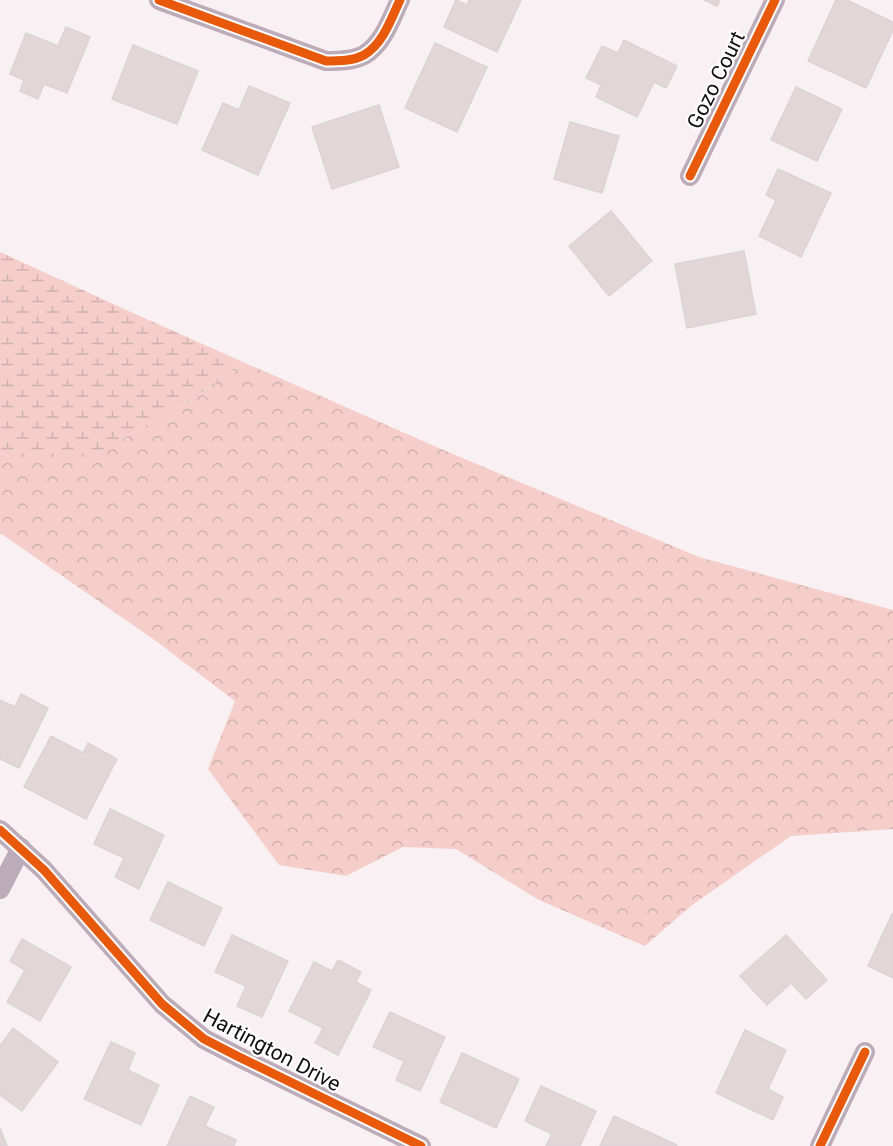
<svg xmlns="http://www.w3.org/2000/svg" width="893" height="1146" font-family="Roboto,sans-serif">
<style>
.forest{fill:url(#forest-crowns)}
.wetland{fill:url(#wetland-marsh)}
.building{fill:#e2d6d8;stroke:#dbd4d6;stroke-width:1.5}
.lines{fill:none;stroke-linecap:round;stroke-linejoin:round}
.minor{stroke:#bcabb8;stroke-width:20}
.cycleway-casing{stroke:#fefefe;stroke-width:13}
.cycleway{stroke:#e8590c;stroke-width:9}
.labels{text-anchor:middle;stroke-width:4.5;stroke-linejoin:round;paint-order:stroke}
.street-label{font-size:21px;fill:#120d0f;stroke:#fefefe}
</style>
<defs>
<pattern id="forest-crowns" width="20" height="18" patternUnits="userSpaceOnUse" patternTransform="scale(1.5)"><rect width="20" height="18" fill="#f5ceca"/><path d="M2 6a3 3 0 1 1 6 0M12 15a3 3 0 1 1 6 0" fill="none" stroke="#d1b0ac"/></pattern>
<pattern id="wetland-marsh" width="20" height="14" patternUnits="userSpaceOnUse" patternTransform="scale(1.5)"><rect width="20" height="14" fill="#f5ceca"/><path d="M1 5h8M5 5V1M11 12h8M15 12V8" fill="none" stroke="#d1b0ac"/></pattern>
</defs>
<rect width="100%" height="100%" fill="#f8f0f3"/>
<path class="forest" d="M243 362 441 449 699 557 893 610V829L791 836 692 905 645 946 539 900 456 849 403 847 346 876 279 865 208 769 235 701 156 641 3 535 0 534V452L10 457H90L196 397Z"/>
<path class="wetland" d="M0 252 124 309 243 362 196 397 90 457H10L0 452Z"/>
<g class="building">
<path d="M456 0 467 5 469 0H521L497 52 444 27Z"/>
<path d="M704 0H720L717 6Z"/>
<path d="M836 0H847L893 22V30L866 88 808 61Z"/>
<path d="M66 27 90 37 67 93 44 84 38 99 20 91 24 80 10 74 26 33 58 46Z"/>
<path d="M624 40 677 66 666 88 654 82 637 117 596 97 601 85 586 78 602 46 618 53Z"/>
<path d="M435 43 487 67 457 132 405 108Z"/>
<path d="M133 45 198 71 177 124 112 99Z"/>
<path d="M249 86 290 103 258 175 202 150 223 103 239 110Z"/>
<path d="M796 87 842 109 817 161 771 140Z"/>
<path d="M379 105 399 167 332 189 312 127Z"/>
<path d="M570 122 619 136 602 193 554 179Z"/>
<path d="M778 169 831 193 801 257 759 236 776 200 766 195Z"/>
<path d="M611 211 652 261 609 296 569 246Z"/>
<path d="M744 251 756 314 687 328 675 264Z"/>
<path d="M21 694 48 708 19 768 0 759V700L15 707Z"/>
<path d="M51 736 83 753 88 743 117 759 86 819 24 787Z"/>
<path d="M110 809 164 835 139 889 115 877 124 858 94 844Z"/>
<path d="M168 882 222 908 204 946 150 920Z"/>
<path d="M892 914 893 915V978L868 966Z"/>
<path d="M232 935 288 961 262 1017 237 1006 246 986 215 972Z"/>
<path d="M786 935 827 980 806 999 791 983 767 1005 740 976Z"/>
<path d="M22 939 71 967 40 1021 7 1002 25 970 10 961Z"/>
<path d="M338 960 361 972 356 982 371 990 338 1055 315 1043 323 1028 289 1011 314 962 332 971Z"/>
<path d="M390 1012 445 1037 420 1091 396 1080 404 1061 373 1047Z"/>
<path d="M13 1028 58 1062 22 1111 0 1095V1046Z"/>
<path d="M745 1030 786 1050 768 1089 783 1097 773 1120 716 1093Z"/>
<path d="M111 1042 135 1053 128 1070 159 1085 141 1125 84 1099Z"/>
<path d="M462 1053 519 1079 496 1128 440 1102Z"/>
<path d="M541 1086 596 1111 580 1146H546L552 1134 525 1121Z"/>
<path d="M190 1096 214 1107 205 1126 236 1140 234 1146H167Z"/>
<path d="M614 1116 677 1145 676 1146H600Z"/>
<path d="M0 1128 7 1146H0Z"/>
</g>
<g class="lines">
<g class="minor">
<path d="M159 0 326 61C338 61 353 61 364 55 383 44 391 19 400 0"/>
<path d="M690 176 775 0"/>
<path d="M0 830 44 870 162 1004 204 1039 239 1057 421 1146"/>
<path d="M0 889 21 848"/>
<path d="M820 1146 865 1052"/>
</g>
<defs>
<g id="cycleway">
<path d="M159 0 326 61C338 61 353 61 364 55 383 44 391 19 400 0"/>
<path d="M690 176 775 0"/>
<path d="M0 830 44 870 162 1004 204 1039 239 1057 421 1146"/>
<path d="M820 1146 865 1052"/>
</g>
</defs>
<use href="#cycleway" class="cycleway-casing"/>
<use href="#cycleway" class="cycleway"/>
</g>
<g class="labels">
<g class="street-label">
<text transform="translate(716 80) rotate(-64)" y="7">Gozo Court</text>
<text transform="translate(272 1050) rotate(28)" y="7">Hartington Drive</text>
</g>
</g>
</svg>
